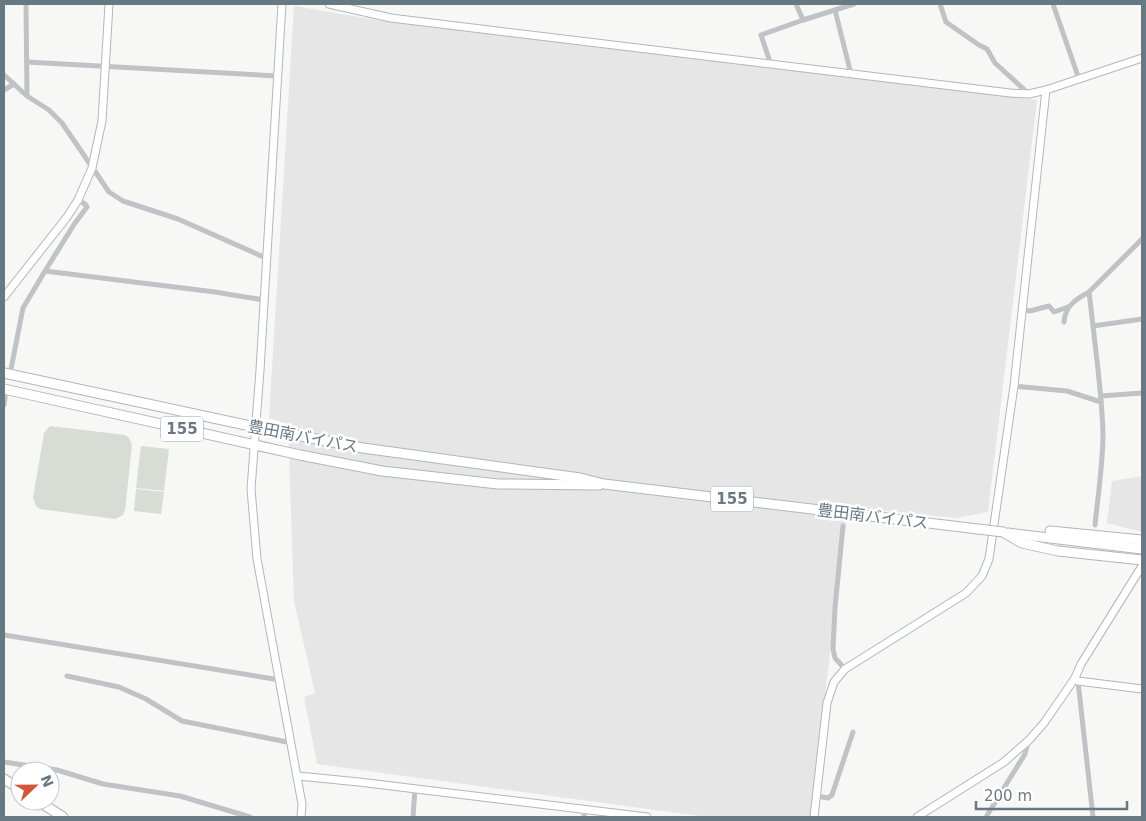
<svg xmlns="http://www.w3.org/2000/svg" width="1146" height="821" font-family="'DejaVu Sans','Noto Sans JP',sans-serif">
<style>
.built{fill:#e5e6e5}
.green{fill:#d7dcd4}
.lines{fill:none;stroke-linecap:round;stroke-linejoin:round}
.secondary-casing{stroke:#b1b7bb;stroke-width:9}
.highway-casing{stroke:#b2b6b9;stroke-width:11}
.street{stroke:#bfc3c6;stroke-width:5}
.secondary{stroke:#fff;stroke-width:7}
.highway{stroke:#fff;stroke-width:9}
.highway-bridge-casing{stroke:#b2b6b9;stroke-width:11;stroke-linecap:butt}
.highway-bridge{stroke:#fff;stroke-width:9}
.labels{text-anchor:middle;stroke-width:5;stroke-linejoin:round;paint-order:stroke}
.shield{fill:#fff;stroke:#96a1a8;stroke-width:1}
.shield-label{font-size:15px;font-weight:bold;fill:#697983}
.street-label{font-size:16px;fill:#697983;stroke:#fff}
</style>
<rect width="100%" height="100%" fill="#f7f7f5"/>
<g class="built">
<path d="M294 6 388 22 1037 100 988 512 956 518 848 507 810 817H707L317 764 304 697 315 693 294 601 288 424 269 418Z"/>
<path d="M1142 476V532L1107 523 1112 481Z"/>
</g>
<g class="green">
<path d="M50 426 125 435 129 438 132 445 125 510 123 515 115 519 40 509 36 506 33 498 44 433Z"/>
<path d="M141 446 169 449 164 491 136 488Z"/>
<path d="M136 489 164 492 161 514 134 511Z"/>
</g>
<g class="lines">
<defs>
<g id="secondary">
<path d="M282 4 260 370 251 489 257 559 302 804 301 817"/>
<path d="M329 4 391 18 1010 93 1029 94 1046 90 1142 58"/>
<path d="M4 297 67 217 78 200 92 168 102 121 109 4"/>
<path d="M1075 678 1078 681 1142 689"/>
<path d="M298 776 359 782 647 817"/>
<path d="M814 817 827 703 834 682 845 669 966 593 982 576 989 559 1014 386 1046 90"/>
<path d="M917 817 1004 762 1029 740 1044 723 1075 678 1081 664 1142 566"/>
</g>
<g id="highway">
<path d="M4 373 255 427 363 448 580 478 604 484 978 529"/>
<path d="M4 389 300 455 382 471 498 484 599 485"/>
<path d="M1050 531 1142 540"/>
<path d="M1003 532 1022 543 1058 551 1142 560"/>
<path d="M1008 533 1142 549"/>
<path d="M4 779 20 789"/>
<path d="M38 801 63 817"/>
</g>
</defs>
<use href="#secondary" class="secondary-casing"/>
<use href="#highway" class="highway-casing"/>
<g class="street">
<path d="M26 4 27 96"/>
<path d="M796 4 803 20 854 4"/>
<path d="M940 4 946 22 979 45 987 49 995 63 1028 93"/>
<path d="M1053 4 1079 79"/>
<path d="M835 10 851 74"/>
<path d="M27 62 277 76"/>
<path d="M771 65 761 35 803 20"/>
<path d="M4 75 27 96 49 110 62 123 109 192 123 201 178 219 266 258"/>
<path d="M4 90 14 84"/>
<path d="M1142 239 1089 292 1093 326 1142 319"/>
<path d="M45 271 215 292 264 300"/>
<path d="M1022 310 1030 311 1049 306 1054 312 1068 307"/>
<path d="M1064 322C1065 306 1076 299 1089 292"/>
<path d="M1093 326C1097 362 1102 397 1103 433 1103 464 1098 495 1095 525"/>
<path d="M10 374 23 308 45 271 75 223 87 207 85 204 78 200"/>
<path d="M1014 386 1067 391 1101 402"/>
<path d="M1101 396 1142 393"/>
<path d="M4 405 6 390"/>
<path d="M843 526 835 608 833 649 835 658 845 669"/>
<path d="M4 635 280 680"/>
<path d="M67 676 119 687 146 699 182 721 292 743"/>
<path d="M1078 681 1093 817"/>
<path d="M4 762 57 770 103 784 180 796 250 817"/>
<path d="M816 796 828 798 832 795 853 732"/>
<path d="M413 817 415 789"/>
<path d="M584 817 585 809"/>
<path d="M986 817 1025 754 1028 742"/>
</g>
<use href="#secondary" class="secondary"/>
<use href="#highway" class="highway"/>
<defs>
<path id="highway-bridge" d="M978 529 1003 532"/>
</defs>
<use href="#highway-bridge" class="highway-bridge-casing"/>
<use href="#highway-bridge" class="highway-bridge"/>
</g>
<g class="labels">
<g class="shield">
<rect x="161" y="416.5" width="42" height="25" rx="4"/>
<rect x="711" y="486.5" width="42" height="25" rx="4"/>
</g>
<g class="shield-label">
<text x="182" y="434">155</text>
<text x="732" y="504">155</text>
</g>
<g class="street-label">
<text transform="translate(303 436) rotate(11)" y="6">豊田南バイパス</text>
<text transform="translate(873 516) rotate(7)" y="6">豊田南バイパス</text>
</g>
</g>
<rect width="1146" height="821" fill="none" stroke="#697983" stroke-width="10"/>
<g transform="translate(35 786) rotate(68)"><circle r="24" fill="#ffffff" stroke="#c3c9cd"/>
<path d="M0-4L9 19L0 12L-9 19Z" fill="#d2563a"/>
<text y="-8" font-size="14" font-weight="bold" text-anchor="middle" fill="#697983">N</text>
</g>
<path d="M976 801v8h151v-8" fill="none" stroke="#697983" stroke-width="2.5"/>
<text x="984" y="801" font-size="15" fill="#697983" stroke="#ffffff" stroke-width="4" paint-order="stroke">200 m</text>
</svg>
